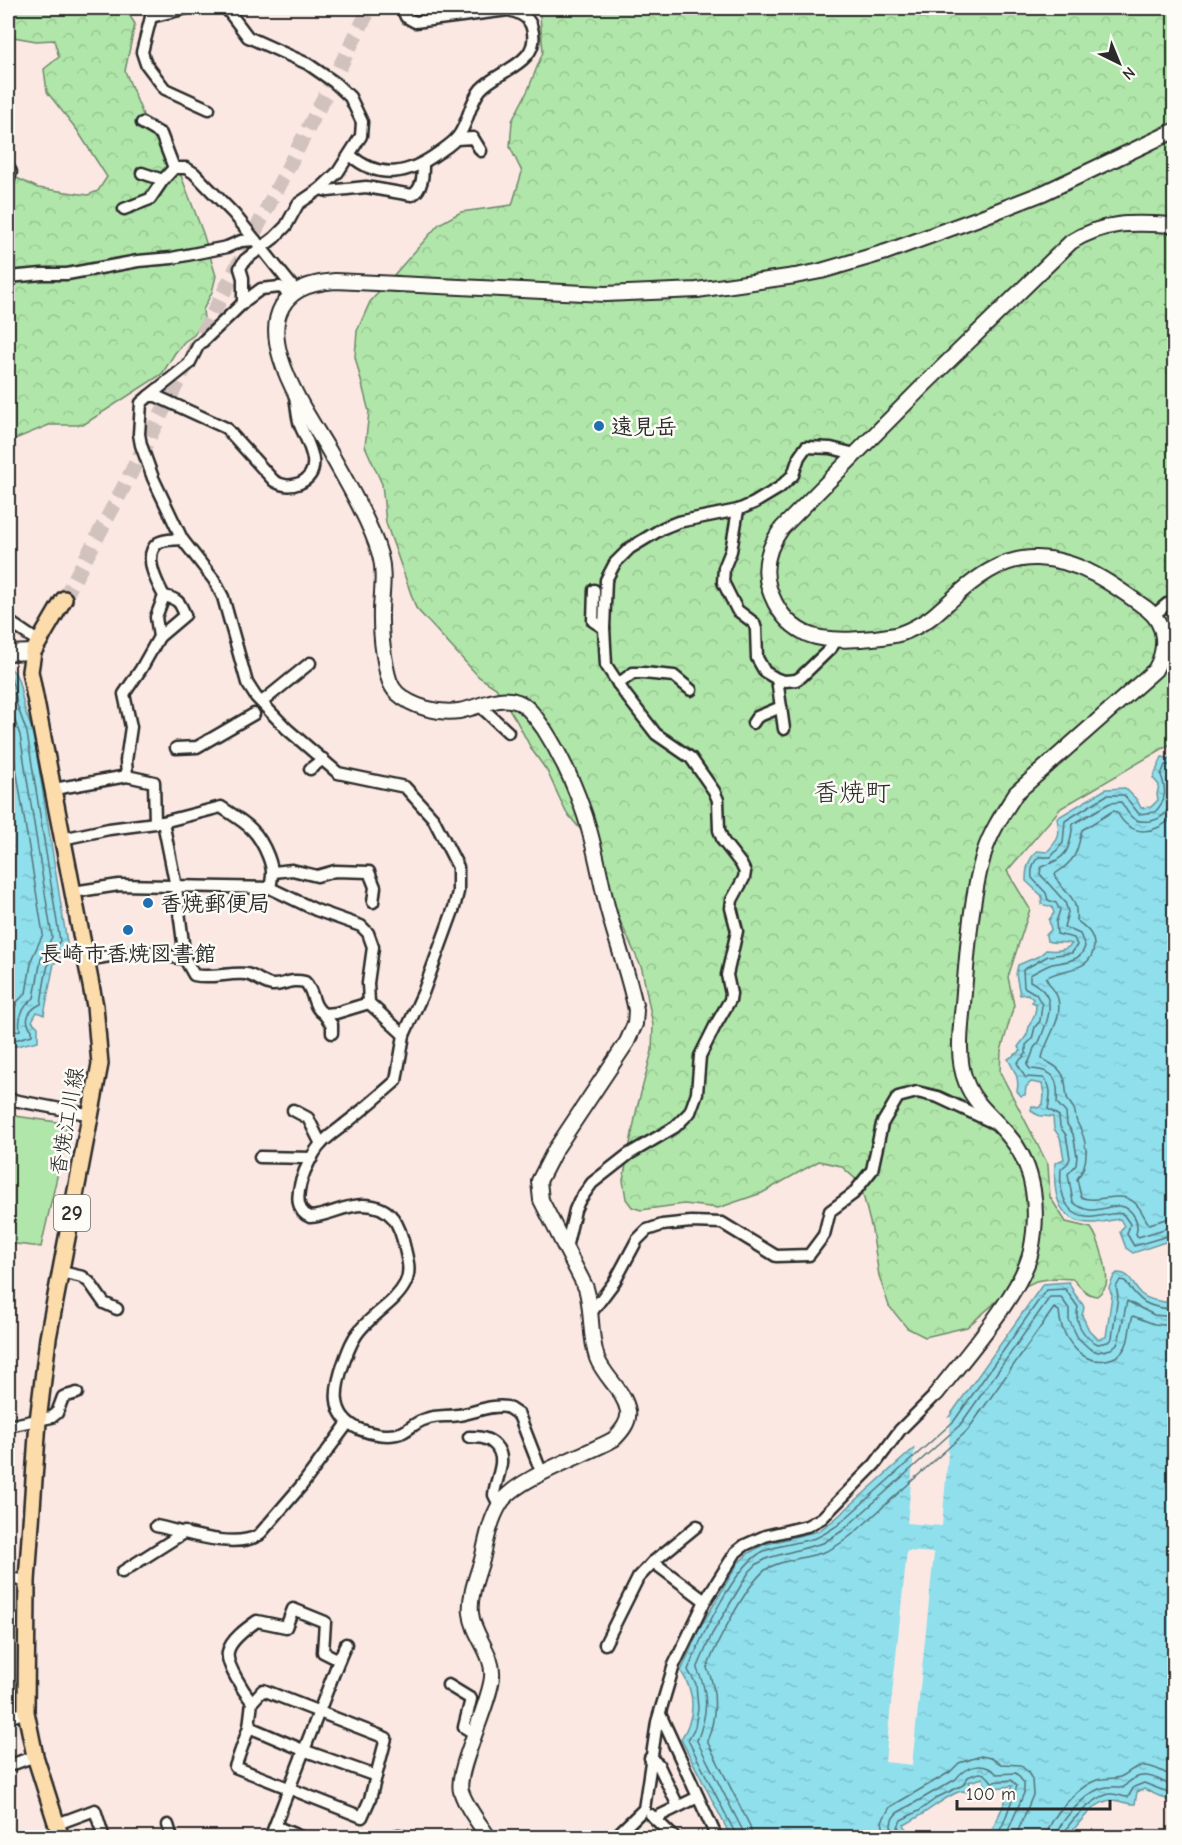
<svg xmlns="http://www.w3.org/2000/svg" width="1182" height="1845" font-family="'Comic Neue','Klee One',sans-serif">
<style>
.green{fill:#b0e6a9;stroke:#6e886a;stroke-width:1.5}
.forest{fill:url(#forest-crowns);stroke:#6e886a;stroke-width:1.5}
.water{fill:url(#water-ripples);stroke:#67979f;stroke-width:1.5}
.pier{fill:#fbe8e3}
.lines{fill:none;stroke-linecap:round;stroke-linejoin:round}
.shore{stroke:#537378;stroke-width:1.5}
.primary-tunnel{stroke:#d1c2be;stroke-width:15;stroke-dasharray:15 8;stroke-linecap:butt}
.street-casing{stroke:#2b2b2b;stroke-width:15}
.secondary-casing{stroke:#2b2b2b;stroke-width:18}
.primary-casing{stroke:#2b2b2b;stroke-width:20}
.street{stroke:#fdfcf7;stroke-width:10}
.secondary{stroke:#fdfcf7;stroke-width:14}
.primary{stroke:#fddcac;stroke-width:15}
.poi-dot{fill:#1f6fb2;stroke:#fdfcf7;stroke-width:2}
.labels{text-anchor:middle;stroke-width:5;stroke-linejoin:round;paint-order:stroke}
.shield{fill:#fdfcf7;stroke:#6a6a68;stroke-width:1.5}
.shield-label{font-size:21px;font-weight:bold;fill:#2b2b2b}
.poi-label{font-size:22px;font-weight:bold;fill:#2b2b2b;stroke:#fdfcf7;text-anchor:start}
.street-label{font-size:22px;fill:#2b2b2b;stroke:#fdfcf7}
.quarter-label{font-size:26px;fill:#2b2b2b;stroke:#fdfcf7}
</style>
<defs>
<pattern id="forest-crowns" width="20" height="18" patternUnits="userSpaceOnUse" patternTransform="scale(1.5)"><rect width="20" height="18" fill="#b0e6a9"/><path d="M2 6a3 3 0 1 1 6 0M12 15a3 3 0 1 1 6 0" fill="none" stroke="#98c592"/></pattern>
<pattern id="water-ripples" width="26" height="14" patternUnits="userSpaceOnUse" patternTransform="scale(1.5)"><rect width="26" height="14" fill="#8fdfec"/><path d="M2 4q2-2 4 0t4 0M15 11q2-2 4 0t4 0" fill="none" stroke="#7cc0cb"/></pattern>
</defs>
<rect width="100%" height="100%" fill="#fbe8e3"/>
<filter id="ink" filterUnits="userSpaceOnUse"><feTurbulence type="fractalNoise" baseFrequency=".0167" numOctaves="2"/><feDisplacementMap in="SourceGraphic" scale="12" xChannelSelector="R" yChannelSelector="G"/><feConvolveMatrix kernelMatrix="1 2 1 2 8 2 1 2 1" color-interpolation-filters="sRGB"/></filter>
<g filter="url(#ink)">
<path class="green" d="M8 1115 64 1123 67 1133 41 1247 8 1243Z"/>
<g class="forest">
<path d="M8 8H125L135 24 125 71 150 132 170 147 203 233 216 276 212 292 203 310 204 319 194 335 184 342 175 353 162 374 83 425H49L8 442V174L38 188 88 195 98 191 107 177 77 130 47 92 44 69 59 57 54 40 36 41 8 36Z"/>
<path d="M533 8H1174V742L1061 808 1007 871 1030 909 1008 977 1014 1005 1001 1051 1000 1072 1048 1165 1050 1197 1066 1222 1091 1228C1099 1239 1109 1271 1106 1285 1104 1290 1101 1293 1097 1296 1086 1295 1080 1287 1073 1279L1055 1278 1036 1281 1002 1297 967 1327 925 1337 907 1328 889 1306 879 1276 872 1230 860 1183 841 1166 819 1161 762 1193 718 1208 684 1204 641 1210 632 1207 626 1199 623 1180 637 1108 652 1051 653 1025 642 969 617 914 603 866 586 836 566 812 547 771 532 750 516 720 496 688 479 677 416 608 386 523 382 484 365 446 369 412 355 357 357 331 370 302 439 224 461 212 512 205 522 172 510 147 512 121 528 90 543 52 540 16Z"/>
</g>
<g class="water">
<path d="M8 666C20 675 20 688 23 702 25 712 29 722 33 731L68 949 59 950 60 961 54 963 44 1015 37 1012 32 1021 38 1027V1041L8 1048Z"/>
<path d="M1162 757 1174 759V1239L1133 1253 1126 1248 1120 1232 1124 1226 1120 1219C1110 1220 1101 1223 1092 1223 1056 1223 1053 1191 1055 1163L1064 1159 1060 1137 1054 1129 1053 1117C1045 1116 1036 1117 1031 1110L1032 1106 1038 1108 1043 1104 1044 1094 1042 1084 1031 1082 1026 1087 1025 1095 1021 1096 1017 1091C1020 1078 1014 1070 1008 1059L1021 1051 1018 1047C1021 1042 1025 1039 1027 1034 1028 1033 1029 1025 1030 1024 1034 1016 1036 1013 1036 1004L1032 1002 1033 999 1027 994 1020 995 1016 974 1018 965 1039 956 1046 950C1055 951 1066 951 1072 944 1064 941 1056 944 1047 941L1046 935 1051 930 1049 920 1054 913 1052 907 1041 904 1042 896 1026 881C1026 868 1028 860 1037 851L1047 852C1059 839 1061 836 1057 818L1106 789 1125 788 1137 800 1141 808 1151 807 1158 800 1157 794 1159 785 1153 778Z"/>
<path d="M1117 1273C1133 1273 1131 1285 1141 1294 1150 1301 1164 1302 1174 1303V1815L1170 1801 1144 1789 1137 1792 1135 1804C1127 1804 1118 1800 1111 1800 1093 1802 1078 1825 1067 1837H989L1012 1786 986 1789 983 1778 969 1782 973 1789 972 1793C968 1793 965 1791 962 1791 948 1793 921 1818 904 1825L913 1837H731L681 1739C696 1716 696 1694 681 1671L700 1628 738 1563 749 1553 763 1545 818 1531 834 1520 949 1417 1043 1284 1069 1282C1071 1287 1073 1293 1077 1297 1083 1305 1086 1305 1082 1315L1089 1330 1098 1339 1106 1337 1112 1295 1109 1288 1114 1276Z"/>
</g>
<g class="pier">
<path d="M951 1417 942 1526 907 1523 915 1443 942 1419Z"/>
<path d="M907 1551 934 1553 912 1765 885 1762Z"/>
</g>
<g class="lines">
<g class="shore">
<path d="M8 673 14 687 17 705 27 733 60 941C47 955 44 984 41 1004 30 1009 22 1019 32 1030V1035L8 1042"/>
<path d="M8 691 10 707 20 735 52 937 41 959 34 998C23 1006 18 1017 20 1030L8 1034"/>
<path d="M8 727 11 737 43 934 32 958 26 993 17 1002 8 1025"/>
<path d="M1174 765H1165L1161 775C1166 789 1167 800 1155 812L1139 814 1124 795H1107L1065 821 1063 843 1051 857H1039C1033 862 1031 870 1032 878L1046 893 1048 900 1056 903 1060 910 1056 922 1057 934 1074 938 1077 945 1072 953 1048 956 1023 970 1024 987 1036 994 1042 1005 1040 1021 1035 1027 1032 1039 1026 1045V1054L1017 1063 1025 1077 1043 1078C1053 1085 1050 1098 1048 1109L1059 1116 1060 1127 1066 1135 1070 1158 1068 1163 1061 1169C1059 1192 1065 1220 1094 1217 1104 1216 1113 1212 1123 1214L1130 1224 1127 1234 1134 1246 1174 1234"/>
<path d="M1174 773 1169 775C1176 792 1172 818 1150 821 1145 821 1140 822 1136 820 1128 817 1126 808 1121 802L1110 803 1073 824C1069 851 1068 858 1041 867L1040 874 1065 902 1068 912 1064 927 1080 934 1085 946C1081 962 1066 961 1052 964 1046 966 1036 972 1030 975V981C1059 996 1049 1016 1040 1040 1039 1043 1036 1045 1034 1048 1032 1054 1031 1059 1027 1065L1030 1069C1055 1070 1059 1079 1057 1103L1066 1113 1067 1124 1073 1134 1077 1156 1076 1165 1068 1174 1073 1202C1077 1206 1084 1209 1090 1210 1106 1211 1123 1197 1134 1216 1138 1222 1138 1227 1136 1234L1138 1237 1174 1226"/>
<path d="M1174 816C1156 834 1131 839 1117 812L1113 811 1082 830C1077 853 1076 860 1055 874 1060 894 1079 892 1076 920 1085 927 1094 933 1094 946 1092 973 1062 967 1046 978 1049 985 1056 991 1058 999 1063 1021 1046 1038 1042 1058 1047 1063 1055 1064 1060 1071 1067 1079 1065 1088 1067 1097 1068 1102 1072 1105 1074 1109 1076 1113 1075 1118 1077 1122 1087 1140 1091 1162 1077 1179L1081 1197C1098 1205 1120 1188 1136 1204 1142 1210 1144 1218 1149 1224L1174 1217"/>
<path d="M736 1838 735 1833 688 1740 695 1727 698 1708 696 1684 688 1670C700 1639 735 1564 764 1551 781 1544 801 1543 818 1537 825 1534 832 1529 838 1525L954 1421 1046 1290 1065 1289 1078 1307C1074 1322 1083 1337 1098 1344L1108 1342 1112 1338 1118 1296 1116 1287 1120 1280 1125 1281C1140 1302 1147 1308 1174 1309"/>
<path d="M743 1838 742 1829 697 1741C707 1715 710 1695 697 1669L712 1634 749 1572 757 1564 768 1558 823 1543 842 1531 960 1425 1050 1297H1061L1069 1309V1320L1078 1338 1090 1349 1098 1352 1111 1349 1118 1343 1127 1301 1154 1315 1174 1317"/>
<path d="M752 1838 750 1826 707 1741C716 1719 718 1691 707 1668 716 1645 749 1577 770 1567 787 1559 807 1558 824 1552 838 1547 851 1536 862 1526L967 1431 1054 1308 1059 1311C1060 1334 1079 1365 1106 1360 1112 1359 1118 1357 1122 1352 1131 1342 1128 1327 1133 1316L1154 1324 1174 1326"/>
<path d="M885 1838 882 1821 890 1807 950 1772 959 1763 981 1756 991 1758 1001 1764 1020 1765 1027 1771 1032 1779 1033 1795 1015 1838"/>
<path d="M896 1838 891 1826 892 1819 897 1813 956 1779C966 1765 984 1761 997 1774L1016 1773 1024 1783V1793L1005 1838"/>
<path d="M905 1838 898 1827 901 1820 919 1811 938 1797 963 1785 968 1777C980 1772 984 1770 992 1782L1011 1780 1017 1786 1004 1822 996 1838"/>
<path d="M1047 1838C1047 1819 1079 1786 1097 1780 1104 1778 1114 1779 1120 1777 1129 1774 1132 1766 1144 1766 1154 1766 1166 1773 1174 1778"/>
<path d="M1056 1838C1057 1823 1086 1794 1099 1789 1108 1786 1115 1786 1123 1788 1139 1768 1155 1776 1174 1788"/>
<path d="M1063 1838C1065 1823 1096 1796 1110 1794 1116 1793 1122 1797 1128 1797L1134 1787 1144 1783 1162 1790 1174 1797"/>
</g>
<path class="primary-tunnel" d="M64 599 119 496 370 8"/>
<defs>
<g id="street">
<path d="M154 8 151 17 187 8"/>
<path d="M226 8 248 37 308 64 334 82 350 97 362 122 361 136 338 172 320 189 298 204 286 226 274 238 245 260 240 268 243 278V303"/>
<path d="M151 17 142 52 146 64 165 89 209 109"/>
<path d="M142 123 161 134 174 168H186L194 173 234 214 255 240"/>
<path d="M456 139 473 138 481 151"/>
<path d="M350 155C380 181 409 174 438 153 445 148 454 143 459 135 469 121 469 103 481 89 498 70 542 63 532 28 529 16 518 12 508 10L415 22 406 17 402 8"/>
<path d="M8 166 11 172 8 182"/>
<path d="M142 173 163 180"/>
<path d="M320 189 328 191 366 187 412 195C423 189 423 175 423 164"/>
<path d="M124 209 150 199 163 180 174 168"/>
<path d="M8 277 42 274H67L138 261 172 258 227 247 241 241 255 240 296 291"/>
<path d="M149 396 189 364 198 346 246 300 261 289 280 287 293 295"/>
<path d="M295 397C297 406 297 417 300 425 307 442 326 471 300 483 290 487 283 486 274 481L226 428 156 396H149L141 403 139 434 141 445 153 478 182 539 214 580 223 597 247 683 256 697 287 729 338 773 405 787 433 818 458 867V892L454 908 423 993 404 1035 396 1081C380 1095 363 1110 346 1123 338 1130 328 1136 321 1144 308 1158 284 1207 310 1217 328 1216 344 1205 363 1205 392 1205 400 1225 405 1249 408 1261 411 1273 405 1284 395 1303 373 1314 360 1330 352 1339 348 1351 344 1362 335 1387 329 1415 359 1429 371 1434 390 1438 403 1432 411 1428 417 1421 426 1419 437 1415 447 1417 458 1415 474 1413 491 1404 507 1407L519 1415 542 1474"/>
<path d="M738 510 731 551 724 568 723 582 737 610 754 623 756 629 757 658 765 672 777 679 785 681 796 680 801 677 831 648 837 639"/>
<path d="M594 590 593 621 604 628"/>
<path d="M1154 615 1167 604 1174 602"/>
<path d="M8 621 39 642"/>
<path d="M159 637 185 615C180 602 178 599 164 596"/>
<path d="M777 679 784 729"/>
<path d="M618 684 633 673H643L674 676 691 690"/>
<path d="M262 702 310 663"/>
<path d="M479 705 508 732"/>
<path d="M753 723 757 717 781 707"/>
<path d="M176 748 197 747 254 714"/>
<path d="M310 769 323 759"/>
<path d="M127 776 154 782 155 822"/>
<path d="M54 789 127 776 126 761 131 727 124 694 141 669 159 637 156 617 164 596C157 583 142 555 158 543 164 539 174 540 182 539"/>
<path d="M62 839 109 829 163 822 221 807C245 823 257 828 268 856 273 869 273 874 270 888"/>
<path d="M274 872 292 870 317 876 335 871 369 872 375 887 373 902"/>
<path d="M73 892 119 885 270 888 316 910 361 926 368 933 373 947 368 983 369 1003 404 1035"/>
<path d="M185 959 194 975C212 979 229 972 246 974 255 975 263 984 272 985 284 986 289 978 305 982 315 992 311 1006 324 1014L336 1013 369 1003"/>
<path d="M86 960 139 951 185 959 176 887 163 822"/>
<path d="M324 1014 332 1025V1033"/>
<path d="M8 1099 92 1115"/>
<path d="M293 1110 308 1118 321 1144"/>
<path d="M260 1157 312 1158"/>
<path d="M566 1248 575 1210 579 1201 592 1183 629 1154 675 1127 690 1112 697 1093 700 1056 715 1026 730 1000 731 994 727 975 737 931 731 908 732 900 744 878 745 872 741 864 723 841 719 830 718 800 714 791 691 758 656 734 625 694 606 665 604 628 606 580 615 563 630 548 663 528 678 522 738 510 754 503 779 488 793 475 799 457 806 447 831 448 855 454"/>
<path d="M61 1272 83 1277 90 1283 104 1303 117 1309"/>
<path d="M591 1313 615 1281 637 1240 647 1230 662 1225 691 1222 722 1223 776 1256 809 1255 824 1235 830 1211 853 1194 872 1170 882 1124 898 1097 917 1092 938 1097 994 1123"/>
<path d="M8 1426 52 1417 57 1413 63 1397 77 1393"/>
<path d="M469 1437C479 1437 487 1437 495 1445 509 1460 495 1478 494 1495L499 1505"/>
<path d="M156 1526C185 1532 233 1550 259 1535L302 1485 348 1423"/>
<path d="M653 1562 697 1526"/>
<path d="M122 1572 185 1532"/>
<path d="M8 1578 27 1581"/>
<path d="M605 1644 638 1578 653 1562 705 1601"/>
<path d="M339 1660 346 1644"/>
<path d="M448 1685 471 1699 464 1727 475 1734"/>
<path d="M263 1690 386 1738 370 1799 362 1817 235 1767 249 1727 252 1702Z"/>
<path d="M252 1702C245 1693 225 1664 228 1652 230 1640 247 1628 257 1621L286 1627 293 1609 325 1622 323 1652 339 1660 270 1838"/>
<path d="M660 1714 717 1838"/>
<path d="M8 1718 26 1712"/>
<path d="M249 1727 303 1750 376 1776"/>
<path d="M650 1758 658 1764 678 1806"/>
<path d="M8 1766 35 1756"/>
<path d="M651 1815 675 1838"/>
<path d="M655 1818 698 1797"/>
<path d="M57 1824 95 1810 104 1838"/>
<path d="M168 1825 172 1838"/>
<path d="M275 1826 303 1838"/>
<path d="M389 1838 399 1835 407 1838"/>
<path d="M614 1838 644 1809 657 1722 674 1665 705 1601 736 1552 745 1545 765 1536 807 1526 822 1518 875 1464 900 1430 936 1394"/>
</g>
<g id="secondary">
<path d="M8 653 33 652"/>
<path d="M936 1394C963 1359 1022 1293 1031 1251 1039 1212 1036 1167 1008 1135 994 1118 974 1104 966 1082 955 1055 962 1021 964 992 968 946 971 898 984 853 991 831 1004 812 1016 793L1155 670C1167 649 1167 625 1147 609 1114 585 1079 559 1037 558 1001 557 974 579 949 602 941 608 934 617 924 622 916 627 905 633 895 635 873 639 826 644 805 633 787 624 775 607 769 588 762 566 769 546 782 528L925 384 1071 242C1106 220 1135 223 1174 225"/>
<path d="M489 1838C479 1823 466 1807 461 1791 455 1772 490 1704 492 1677 494 1653 473 1636 471 1613 469 1596 477 1576 482 1560 486 1542 490 1520 500 1504 514 1479 586 1455 614 1439 621 1432 630 1422 628 1411 624 1390 604 1377 597 1358 589 1335 593 1311 586 1288L541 1200 539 1181 555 1150 627 1042 635 1024 636 1010C629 975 616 941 607 906 599 874 594 840 583 810 573 781 560 754 544 729 537 720 529 706 518 702 498 694 479 708 459 711 439 714 412 707 397 693 390 686 388 677 386 667 383 652 381 636 381 621 380 598 386 577 380 555 371 523 345 479 328 449 307 413 242 323 299 290 309 284 323 282 335 281L605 294 697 290 795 276 821 271 886 252 979 218 1043 193 1174 131"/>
</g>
<path id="primary" d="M61 1838 35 1756 26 1712 27 1581 38 1421 48 1338 100 1064 95 1006 30 671 33 652 64 599"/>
</defs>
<use href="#street" class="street-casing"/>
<use href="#secondary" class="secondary-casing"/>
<use href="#primary" class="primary-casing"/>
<use href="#street" class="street"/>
<use href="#secondary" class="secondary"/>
<use href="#primary" class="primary"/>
</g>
</g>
<g class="poi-dot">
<circle cx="599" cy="426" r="6"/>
<circle cx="148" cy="903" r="6"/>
<circle cx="128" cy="930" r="6"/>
</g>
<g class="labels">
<rect class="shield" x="54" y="1195" width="36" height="36" rx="4.5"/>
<g class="shield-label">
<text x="72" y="1220">29</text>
</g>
<g class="poi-label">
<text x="611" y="434">遠見岳</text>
<text x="160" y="911">香焼郵便局</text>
<text x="128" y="961" text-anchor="middle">長崎市香焼図書館</text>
</g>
<g class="street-label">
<text transform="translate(66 1121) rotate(-80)" y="8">香焼江川線</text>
</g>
<g class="quarter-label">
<text x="852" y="801">香焼町</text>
</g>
</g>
<rect width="1182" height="1845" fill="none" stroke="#fdfcf7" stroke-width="30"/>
<rect x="15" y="15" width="1152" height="1815" fill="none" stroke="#2b2b2b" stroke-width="2" filter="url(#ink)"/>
<g transform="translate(1119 63) rotate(137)" stroke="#fdfcf7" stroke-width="4.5" paint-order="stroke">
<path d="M0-4.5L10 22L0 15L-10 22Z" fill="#2b2b2b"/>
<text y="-9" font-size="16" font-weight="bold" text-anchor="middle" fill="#2b2b2b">N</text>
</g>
<path d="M957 1800v9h153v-9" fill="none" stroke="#2b2b2b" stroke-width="3"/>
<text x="966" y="1800" font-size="18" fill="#2b2b2b" stroke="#fdfcf7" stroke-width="4.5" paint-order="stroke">100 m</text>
</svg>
